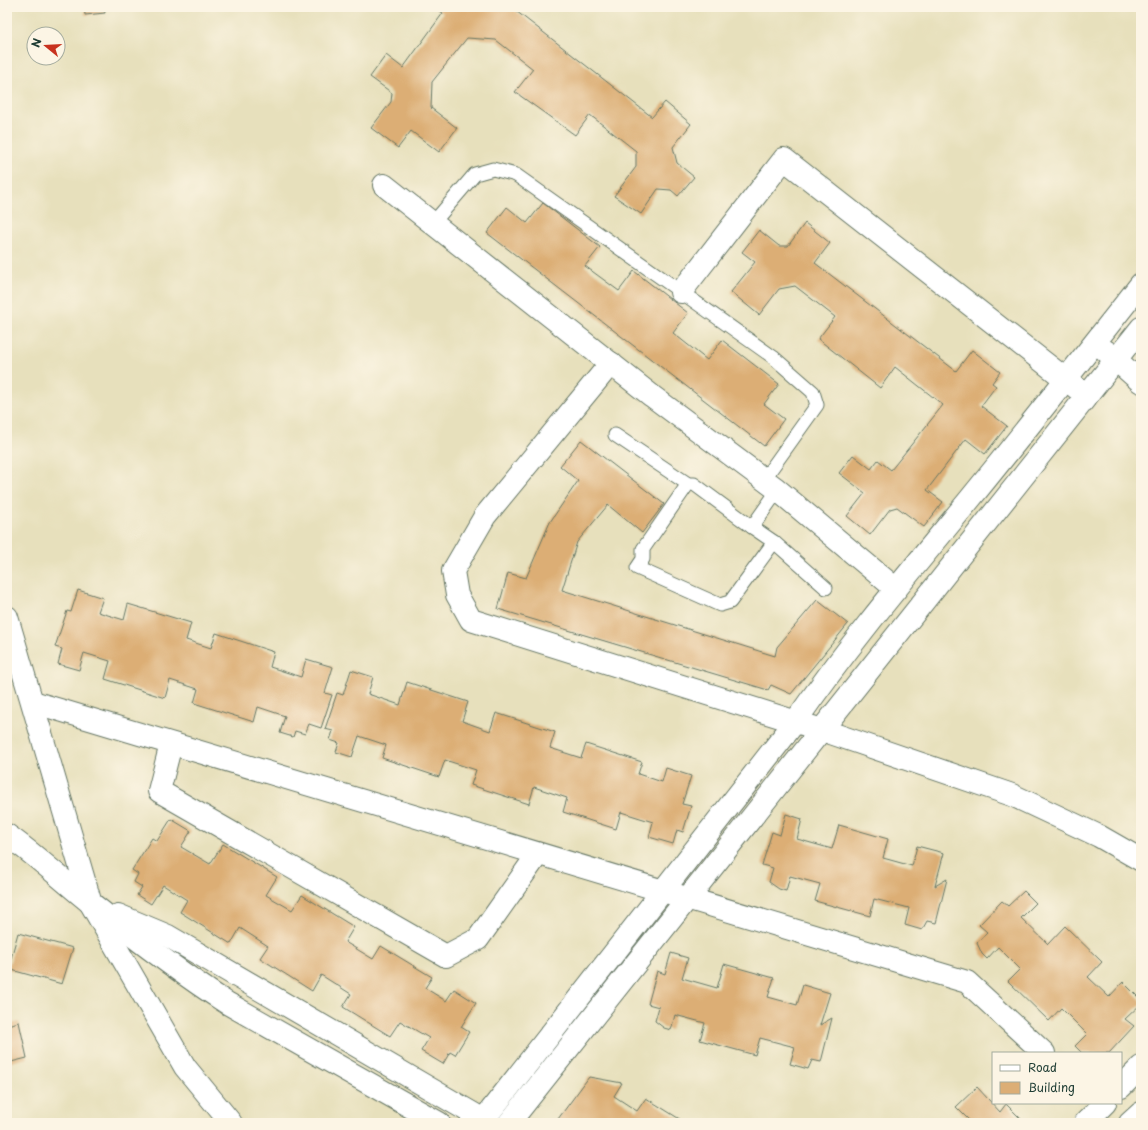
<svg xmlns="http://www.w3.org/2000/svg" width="1148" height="1130" font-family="'Playpen Sans',sans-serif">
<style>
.building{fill:#dcae75}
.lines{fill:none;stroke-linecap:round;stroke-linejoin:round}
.lane-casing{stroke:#657664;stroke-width:15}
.street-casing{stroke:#657664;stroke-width:24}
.secondary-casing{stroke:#657664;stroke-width:24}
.lane{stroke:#fff;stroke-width:13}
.street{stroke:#fff;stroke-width:22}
.secondary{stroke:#fff;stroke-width:22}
</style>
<rect width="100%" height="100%" fill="#fcf5e5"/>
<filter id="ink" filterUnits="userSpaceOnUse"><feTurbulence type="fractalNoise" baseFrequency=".025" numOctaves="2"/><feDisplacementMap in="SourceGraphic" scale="8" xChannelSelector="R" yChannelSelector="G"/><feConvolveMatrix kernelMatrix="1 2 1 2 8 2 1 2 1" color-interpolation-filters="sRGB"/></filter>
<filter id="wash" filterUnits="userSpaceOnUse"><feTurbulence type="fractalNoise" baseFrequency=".012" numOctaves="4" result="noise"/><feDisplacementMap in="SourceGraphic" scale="16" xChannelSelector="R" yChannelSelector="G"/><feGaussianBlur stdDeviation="0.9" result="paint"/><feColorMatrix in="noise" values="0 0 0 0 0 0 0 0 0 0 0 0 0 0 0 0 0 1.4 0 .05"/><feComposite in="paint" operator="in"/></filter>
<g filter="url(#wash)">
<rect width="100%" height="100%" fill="#e7e0bc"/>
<g id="blocks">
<g class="building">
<path d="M84 7H104L105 13 85 15Z"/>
<path d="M434 7H515L516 11 652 117 665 102 691 124 673 147 677 163 694 177 678 196 671 190 658 189 641 214 614 196 636 167V151L590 115 575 135 515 92 533 69 496 40 467 38 432 82 431 108 457 128 439 152 411 131 398 148 371 128 391 102 392 93 370 77 386 55 403 68 443 13Z"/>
<path d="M543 203 600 247 585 266 619 291 634 271 688 313 673 333 707 360 722 340 779 384 764 404 784 419 764 446 487 233 507 207 527 223Z"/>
<path d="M805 223 830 243 815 263 956 371 972 350 1000 372 992 383 996 386 981 406 1007 426 985 454 966 439 927 490 943 502 924 527 897 507 890 509 870 535 847 516 865 493 839 473 853 455 871 469 878 460 891 470 943 405 895 367 880 388 818 339 835 317 795 286 779 289 759 315 731 292 755 262 742 252 759 230 779 246H788Z"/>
<path d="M581 440 664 504 642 533 608 505 577 542 562 590 775 656 777 647 817 600 848 624 791 694 771 685 768 690 498 609 508 573 526 578 550 522 578 481 560 466Z"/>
<path d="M78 590 103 598 98 612 124 620 128 604 191 623 186 640 211 648 216 633 274 652 270 667 301 677 306 659 333 667 325 693 332 695 321 728 309 724 305 734 295 731 293 737 280 733 285 716 258 707 254 722 194 703 198 689 170 680 165 698 105 679 110 661 84 653 79 670 58 664 62 649 55 647 67 611 71 612Z"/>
<path d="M351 670 373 677 368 694 400 705 407 682 468 702 462 721 490 731 496 713 555 732 550 748 581 758 586 744 642 762 638 774 662 782 666 768 691 776 682 804 691 806 683 832 677 830 673 844 649 837 653 822 621 812 616 829 563 812 567 798 534 787 529 804 471 785 476 770 445 760 439 777 382 758 386 745 359 736 352 757 336 752 339 743 330 740 333 731 325 729 337 693 343 695Z"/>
<path d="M786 814 802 819 797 839 832 849 839 825 888 839 883 858 912 866 917 846 944 853 935 886 947 879 936 923 927 921 922 930 905 925 909 908 874 899 870 916 815 901 820 884 790 876 786 891 779 889 769 882 773 868 762 865 772 832 780 835Z"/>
<path d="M171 819 191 831 181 847 210 864 223 844 277 877 266 895 292 910 302 895 354 927 345 942 373 959 381 946 432 977 425 988 446 1001 454 989 476 1003 461 1027 469 1032 455 1055 450 1052 443 1064 421 1051 429 1038 400 1021 390 1036 343 1007 351 994 321 975 312 991 260 958 268 946 240 928 231 944 180 912 187 900 163 885 151 904 137 895 142 887 134 882 138 874 132 870 152 838 157 841Z"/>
<path d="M1024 891 1036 903 1021 918 1048 944 1065 926 1102 962 1088 977 1109 997 1123 982 1141 1000V1004L1125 1019 1134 1026 1109 1053H1082L1075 1046 1087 1034 1061 1008 1049 1021 1008 981 1020 969 998 947 987 959 982 954 977 943 987 932 979 925 1002 901 1008 906Z"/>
<path d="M18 933 73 948 62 984 8 969Z"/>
<path d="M671 953 688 958 682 978 717 988 724 964 774 978 768 997 797 1005 803 985 830 993 820 1025 832 1018 821 1062 812 1060 808 1069 790 1064 795 1047 760 1038 755 1055 700 1040 705 1023 675 1015 671 1030 664 1028 655 1021 659 1007 648 1004 657 971 665 974Z"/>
<path d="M19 1022 27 1058 7 1063V1025Z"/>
<path d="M589 1077 622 1083 614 1096 637 1111 646 1098 686 1123H558V1119Z"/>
<path d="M977 1087 1000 1112 1006 1104 1025 1123H969L971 1122 956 1107Z"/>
</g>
</g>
</g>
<g filter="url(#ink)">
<use href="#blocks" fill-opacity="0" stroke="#657664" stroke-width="1"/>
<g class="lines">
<defs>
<g id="lane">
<path d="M433 223 475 174 493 169 516 175 773 357 813 392 817 405 764 479"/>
<path d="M615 435 688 484H694L752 527 778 490"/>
<path d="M688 484 643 549V559L637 568 720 605 730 602 774 542 752 527"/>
<path d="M774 542 826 588"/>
</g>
<g id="street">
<path d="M384 185 652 396 774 487 896 589"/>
<path d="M681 292 784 159 1078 389"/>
<path d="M1106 351 1141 382"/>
<path d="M611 363 485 516 453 571 457 595 471 620 822 730 1012 795 1099 836 1141 860"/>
<path d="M7 617 91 904 185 1067 231 1123"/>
<path d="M33 702 967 982 1044 1053"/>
<path d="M171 744 159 791 446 956 478 939 538 854"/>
<path d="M1121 1087 1141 1067"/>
<path d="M481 1123 795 722C849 644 910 572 970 499 1028 428 1084 356 1141 284"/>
<path d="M509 1123 1141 328"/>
<path d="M1085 1123 1105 1103"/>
<path d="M1130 1123 1141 1113"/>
</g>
<g id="secondary">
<path d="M7 835C37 856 63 881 92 904 136 939 180 973 227 1003L439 1123"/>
<path d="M118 915 168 936 489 1123"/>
</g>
</defs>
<use href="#lane" class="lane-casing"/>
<use href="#street" class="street-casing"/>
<use href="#secondary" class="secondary-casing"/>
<use href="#lane" class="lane"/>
<use href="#street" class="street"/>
<use href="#secondary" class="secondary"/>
</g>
</g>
<rect width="1148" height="1130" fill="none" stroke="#fcf5e5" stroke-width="24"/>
<rect x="992" y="1052" width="130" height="52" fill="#fcf5e5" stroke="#a4ab9e"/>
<rect x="1000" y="1065" width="20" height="6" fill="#ffffff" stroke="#a4ab9e"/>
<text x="1028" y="1072" font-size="12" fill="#1f3d34">Road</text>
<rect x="1000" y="1082" width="20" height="12" fill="#dcae75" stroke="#a4ab9e"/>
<text x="1028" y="1092" font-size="12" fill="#1f3d34">Building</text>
<g transform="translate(46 46) rotate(288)"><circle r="19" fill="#fcf5e5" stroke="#a4ab9e"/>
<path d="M0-3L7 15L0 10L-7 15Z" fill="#c8321e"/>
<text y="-6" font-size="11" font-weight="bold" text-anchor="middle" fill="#1f3d34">N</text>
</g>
</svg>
